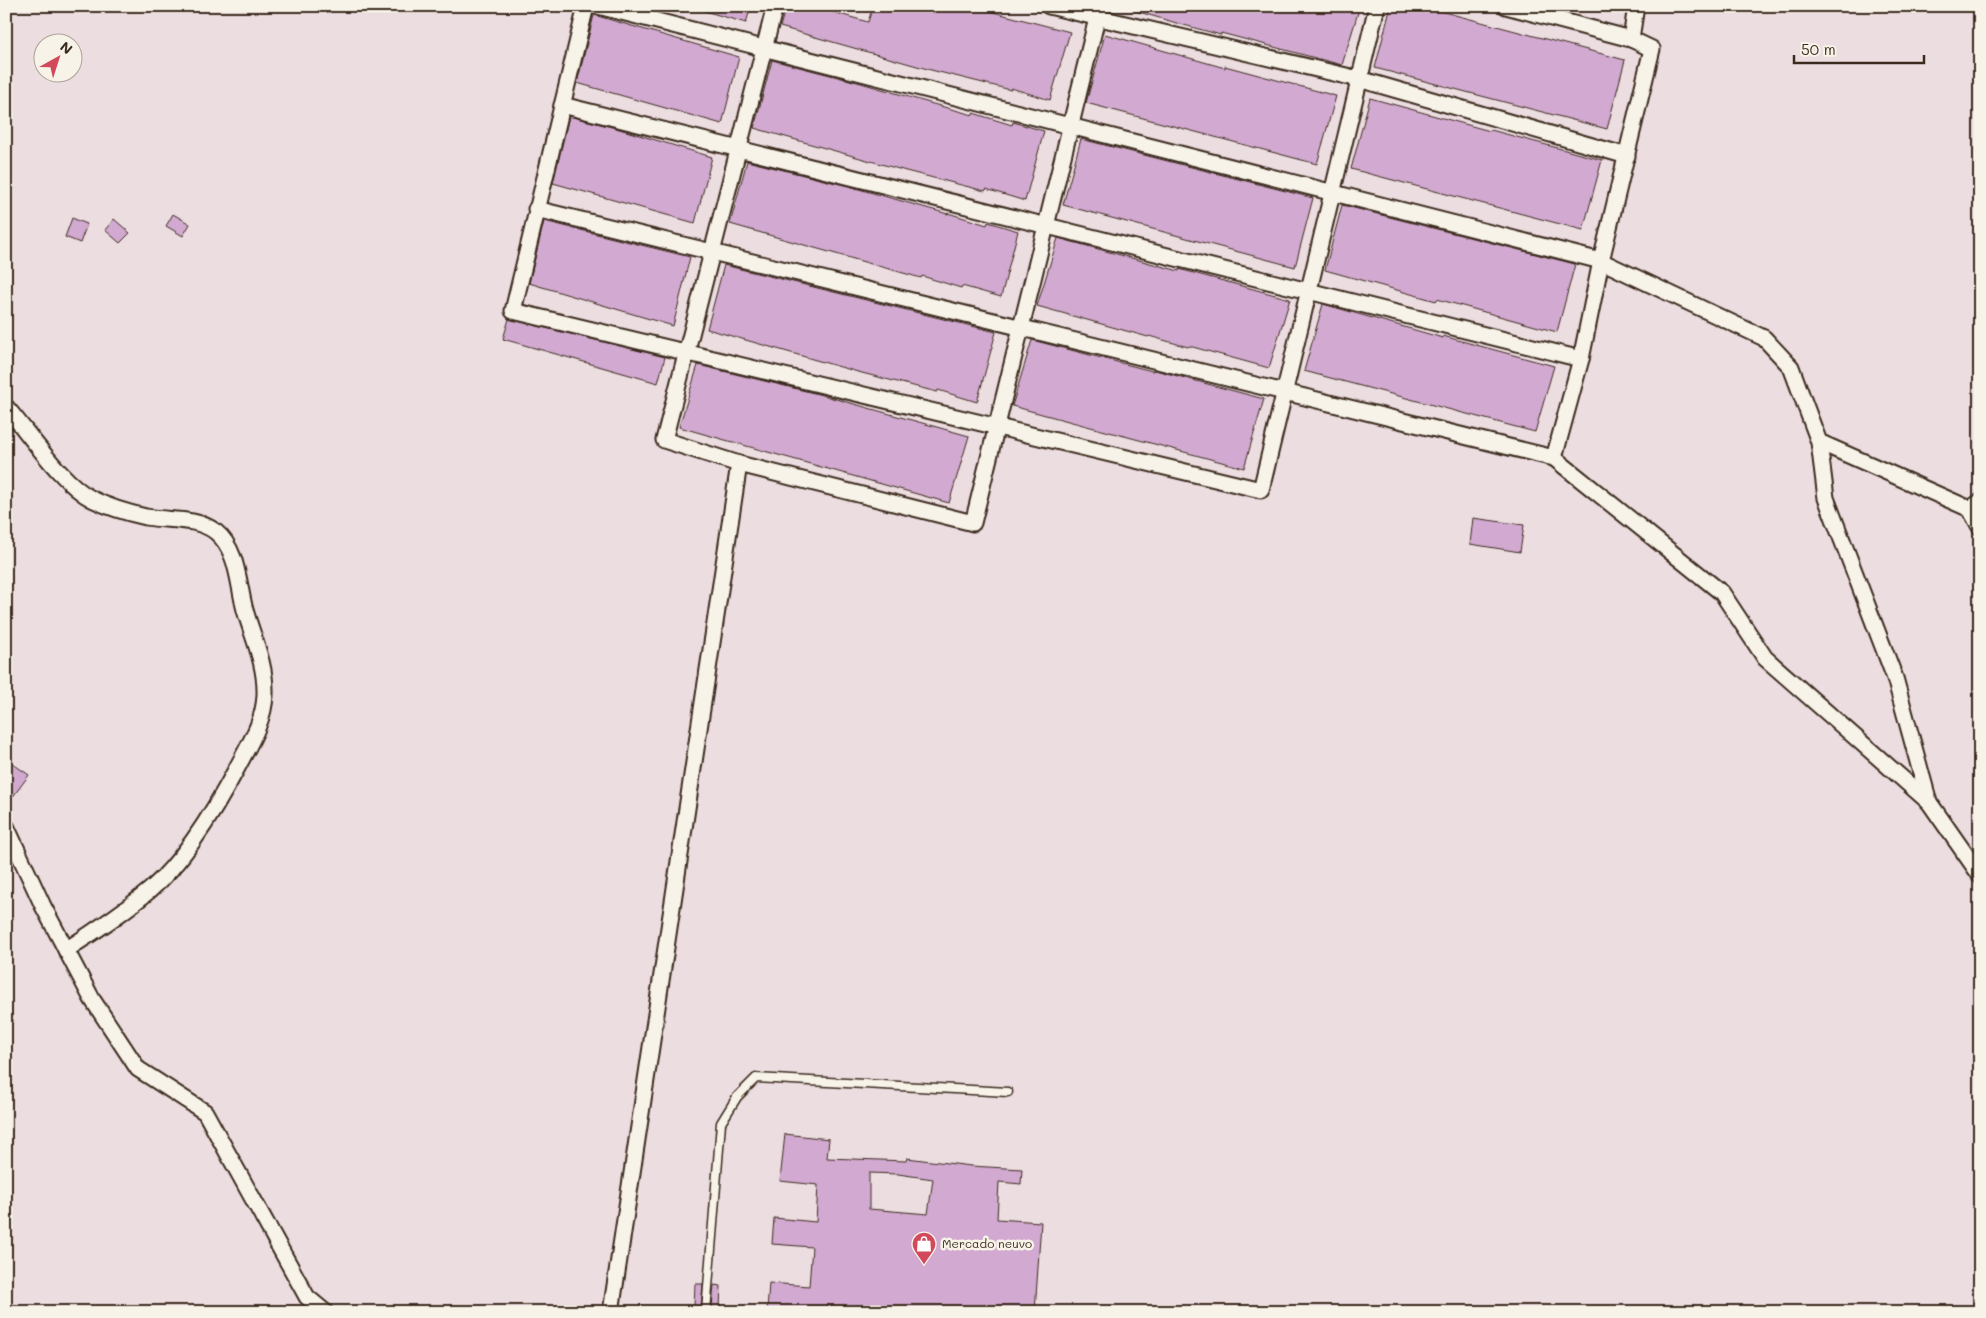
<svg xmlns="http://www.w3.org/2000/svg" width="1986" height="1318" font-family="Mali,sans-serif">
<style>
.building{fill:#d2a9d0;stroke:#3b2a1e;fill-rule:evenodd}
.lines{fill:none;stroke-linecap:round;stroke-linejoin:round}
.service-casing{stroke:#3b2a1e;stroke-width:11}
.minor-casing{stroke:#3b2a1e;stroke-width:19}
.service{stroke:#f7f3e8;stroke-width:8}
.minor{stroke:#f7f3e8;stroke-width:15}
.labels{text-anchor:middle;stroke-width:5;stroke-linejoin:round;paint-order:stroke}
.poi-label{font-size:12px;fill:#3b2a1e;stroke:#f7f3e8;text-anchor:start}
</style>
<rect width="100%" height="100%" fill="#ecdde1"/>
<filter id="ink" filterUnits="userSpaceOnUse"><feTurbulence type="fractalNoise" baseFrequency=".02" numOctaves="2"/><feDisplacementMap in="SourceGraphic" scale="10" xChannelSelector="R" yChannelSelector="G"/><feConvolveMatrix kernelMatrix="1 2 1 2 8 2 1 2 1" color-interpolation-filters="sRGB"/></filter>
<g filter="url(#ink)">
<g class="building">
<path d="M701 6H751L746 23 701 10Z"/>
<path d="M786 6H811L868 22 873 6H970L1070 32 1050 100 1011 88V90L931 70 780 27Z"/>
<path d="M1132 6H1222L1238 11 1239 9 1244 11 1245 6H1360L1342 65 1221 33V35L1180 24 1132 10Z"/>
<path d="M1391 6H1421L1625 60 1607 129 1375 68Z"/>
<path d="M594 15 739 57 722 124 577 83Z"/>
<path d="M1105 34 1225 68V66L1336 96 1317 164 1086 103Z"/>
<path d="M772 60 861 83 933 104 973 115V113L1012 125 1013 122 1044 131 1025 201 986 189 985 191 906 171 754 128Z"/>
<path d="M1370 98 1490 131 1491 130 1602 160 1583 230 1351 169Z"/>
<path d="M569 116 616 128 712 157 695 223 553 183Z"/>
<path d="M1081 139 1313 198 1295 267 1063 205Z"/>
<path d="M747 161 848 186 948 214V213L987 225 988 222 1018 231 1001 297 962 286 961 288 922 276 921 278 882 267 730 224Z"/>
<path d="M1342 205 1575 264 1557 332 1437 299 1436 301 1325 270Z"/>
<path d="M173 214 190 224 183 236 166 226Z"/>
<path d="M72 218 87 224 80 243 65 237Z"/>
<path d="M114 219 130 233 120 243 105 230Z"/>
<path d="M544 221 690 257 673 326 529 283Z"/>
<path d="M1058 238 1179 271V269L1290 299 1269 368 1189 346 1188 347 1149 336 1148 337 1037 306Z"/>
<path d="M724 265 996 332 977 402 938 390 937 392 858 372 707 329Z"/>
<path d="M1323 304 1443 338V336L1554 366 1535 432 1304 371Z"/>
<path d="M509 319 665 357 658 383 503 339Z"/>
<path d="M1032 340 1152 371 1155 370 1264 399 1244 468 1012 406Z"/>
<path d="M698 365 818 394 969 436 949 503 679 427Z"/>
<path d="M1473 518 1524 525 1520 552 1470 544Z"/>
<path d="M6 759 29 775 6 806Z"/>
<path d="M785 1134 829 1139 827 1158 906 1161 907 1158 971 1166 1022 1169 1021 1184 999 1182 997 1219 1041 1222 1035 1312 767 1311 769 1283 809 1286 812 1247 772 1244 774 1218 816 1222 818 1185 780 1181ZM869 1173 898 1174 933 1179 928 1214 869 1209Z"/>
<path d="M695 1284H703L701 1307 694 1306Z"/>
<path d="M714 1285 721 1286 720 1308H712Z"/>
</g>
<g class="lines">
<defs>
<path id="service" d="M706 1312 721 1123 737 1097 756 1078 1008 1092"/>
<g id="minor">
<path d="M586 6 513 311 1261 490 1377 6"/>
<path d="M598 6 1601 261 1764 338 1791 367 1819 442 1970 509 1980 502"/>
<path d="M775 6 664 440 739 464 973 523 1100 6"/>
<path d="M1049 6 1359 79 1627 156"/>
<path d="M1506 6 1631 39"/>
<path d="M562 105 1581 359"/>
<path d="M536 209 1554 458 1722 593 1765 658 1929 802 1980 875"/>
<path d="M6 407C29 433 62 484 92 499 108 507 128 513 146 517 169 521 197 517 216 532 238 550 238 584 245 610 253 638 266 664 265 695 264 721 250 743 238 766 216 808 186 859 150 890 124 912 95 931 66 950"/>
<path d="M1819 442 1826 498 1895 678 1929 802"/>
<path d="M1554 458 1581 359 1601 261 1652 49 1631 39 1636 6"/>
<path d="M1970 509 1980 527"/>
<path d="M6 826 43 906 92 999 138 1069 205 1112 307 1297 325 1312"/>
<path d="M611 1312 739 464"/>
</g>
</defs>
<use href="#service" class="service-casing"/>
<use href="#minor" class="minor-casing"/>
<use href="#service" class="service"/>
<use href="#minor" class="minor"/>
</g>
</g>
<defs>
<symbol id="shop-pin" viewBox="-11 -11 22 30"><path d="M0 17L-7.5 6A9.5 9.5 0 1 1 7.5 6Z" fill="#d1495b" stroke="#f7f3e8"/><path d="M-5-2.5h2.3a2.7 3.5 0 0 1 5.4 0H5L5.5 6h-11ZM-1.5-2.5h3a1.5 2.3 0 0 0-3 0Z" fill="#fff"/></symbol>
</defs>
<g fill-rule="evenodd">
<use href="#shop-pin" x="910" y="1230" width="28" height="38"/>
</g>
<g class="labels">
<g class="poi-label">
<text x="942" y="1248">Mercado neuvo</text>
</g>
</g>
<rect width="1986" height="1318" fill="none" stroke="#f7f3e8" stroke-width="25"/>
<rect x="12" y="12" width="1961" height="1293" fill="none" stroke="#3b2a1e" stroke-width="2" filter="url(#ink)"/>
<g transform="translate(58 58) rotate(39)"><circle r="24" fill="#f7f3e8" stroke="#aca397"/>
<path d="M0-4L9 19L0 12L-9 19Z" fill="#d1495b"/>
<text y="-8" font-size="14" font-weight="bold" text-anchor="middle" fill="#3b2a1e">N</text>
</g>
<path d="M1794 55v8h130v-8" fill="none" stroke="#3b2a1e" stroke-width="2.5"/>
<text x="1801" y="55" font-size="15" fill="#3b2a1e" stroke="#f7f3e8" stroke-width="4" paint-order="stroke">50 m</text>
</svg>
